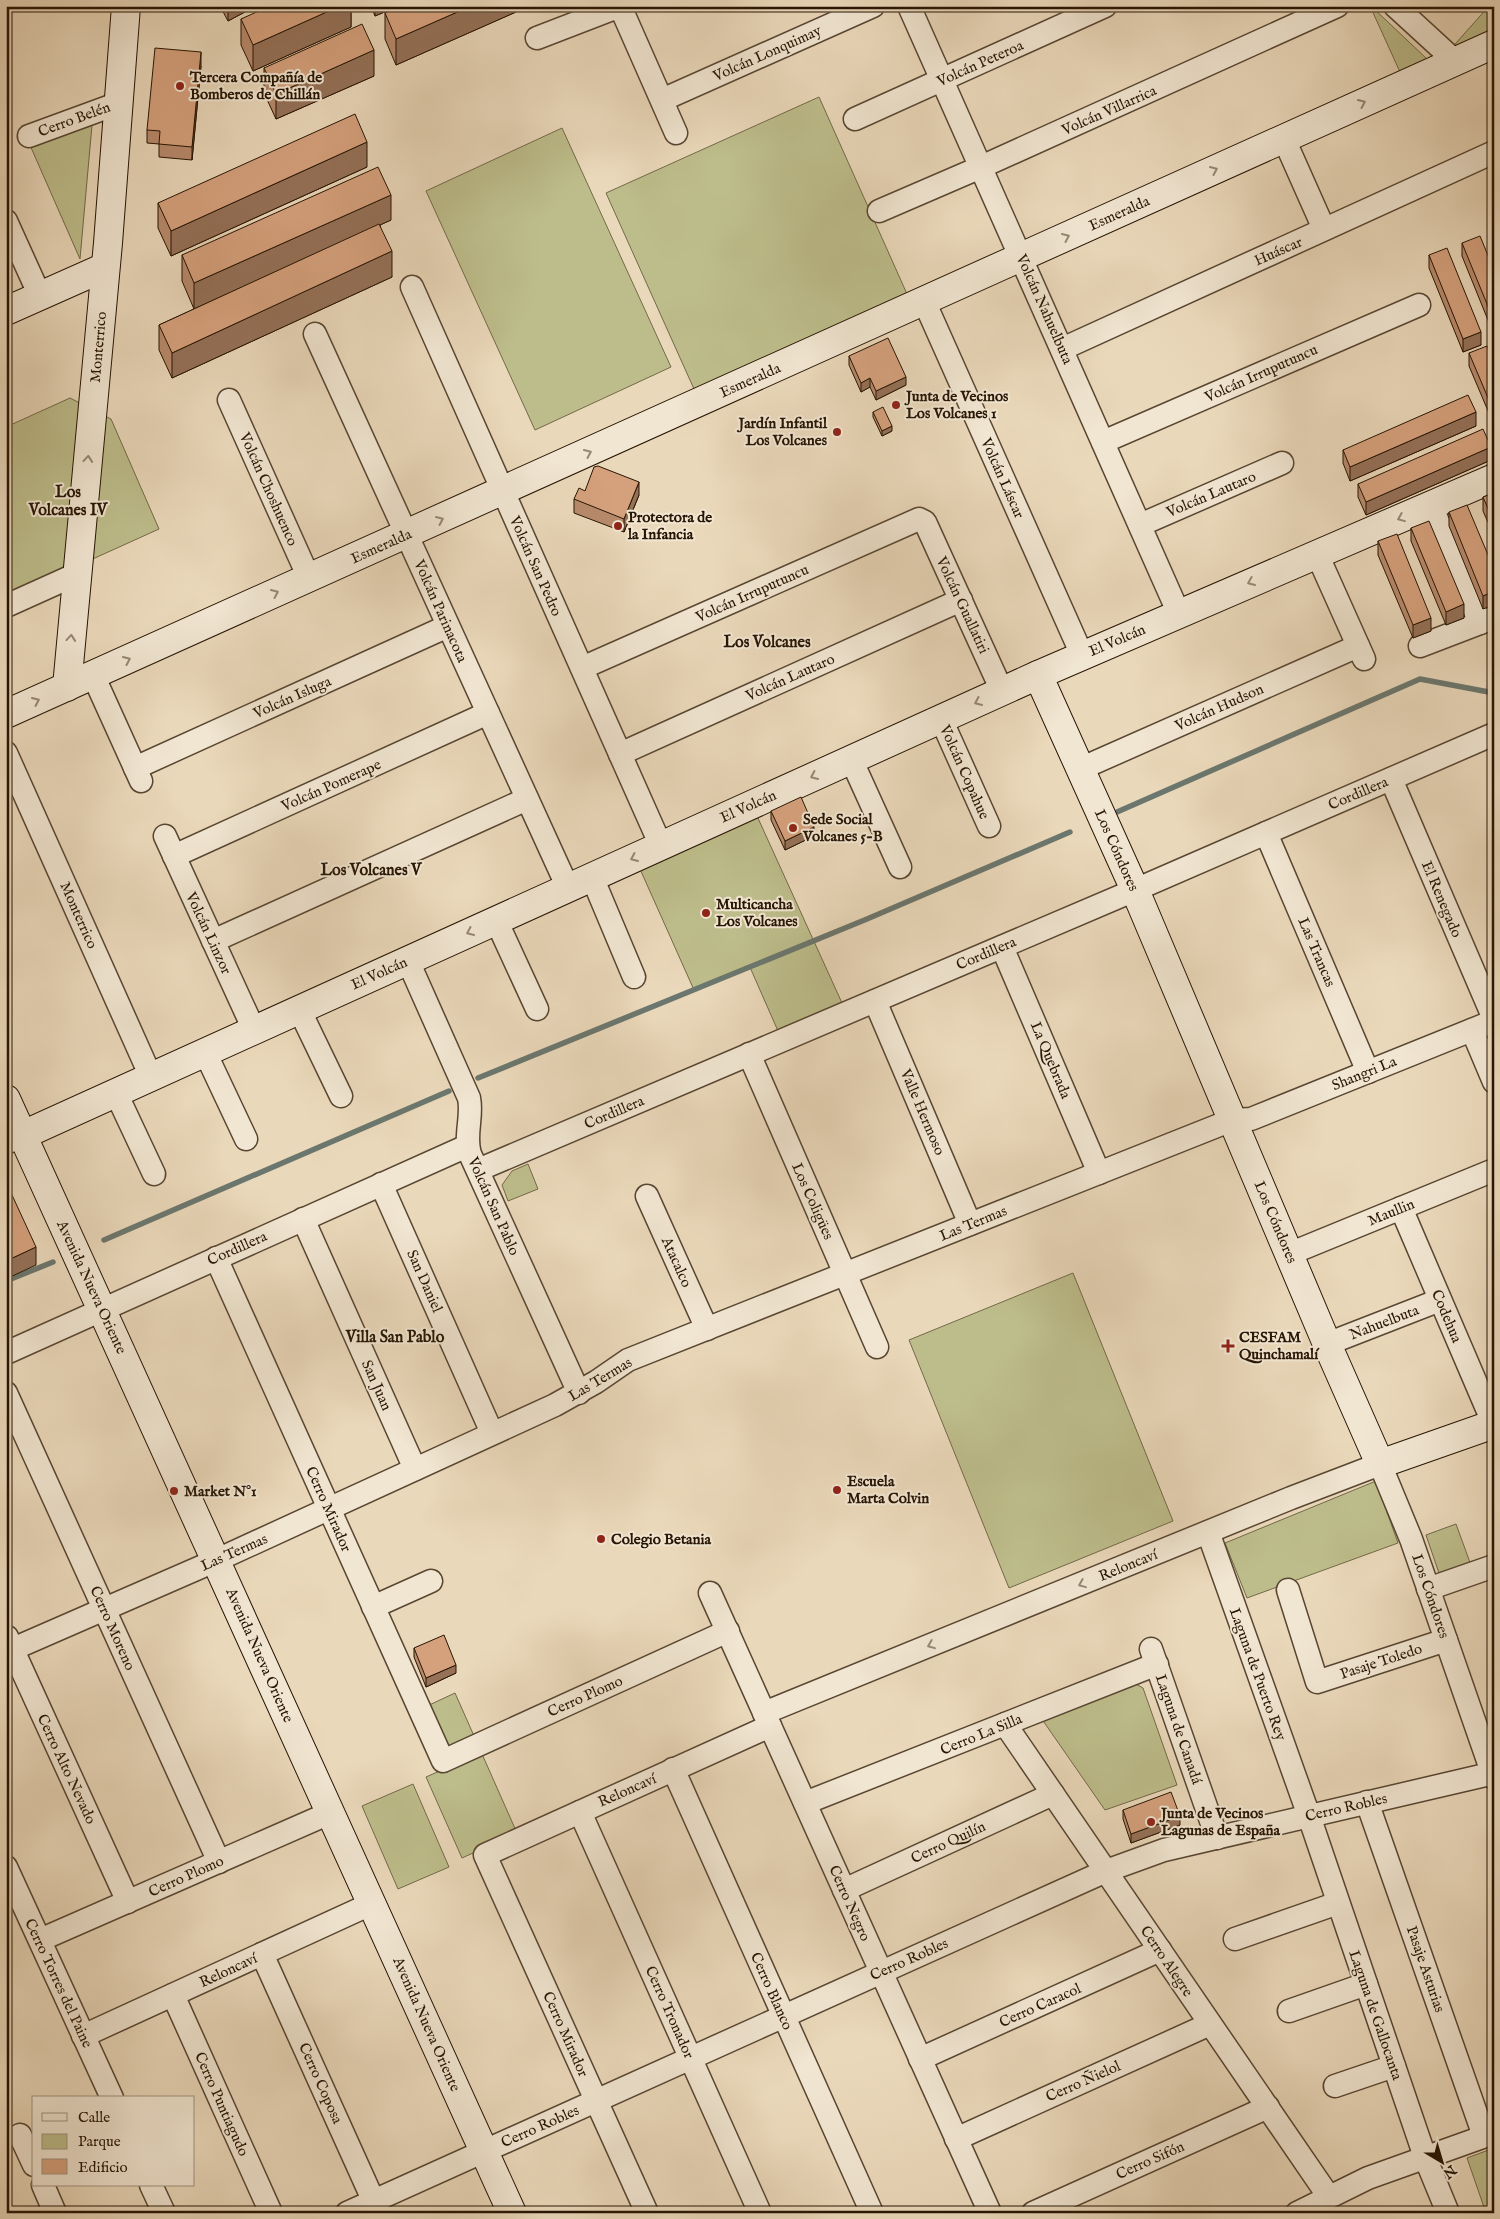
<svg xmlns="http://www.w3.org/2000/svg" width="1500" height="2219" font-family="'IM FELL English',serif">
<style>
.green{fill:#bdbd8b;stroke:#726948}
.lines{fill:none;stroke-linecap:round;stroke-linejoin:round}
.stream{stroke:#6b776e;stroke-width:5.5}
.street-casing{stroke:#584632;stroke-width:25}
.secondary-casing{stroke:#271504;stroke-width:30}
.street{stroke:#f1e6d2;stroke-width:22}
.secondary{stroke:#f1e6d2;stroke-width:28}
.wall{fill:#b78a6c;stroke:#271504}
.shaded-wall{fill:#957158;stroke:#271504}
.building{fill:#d5a17d;stroke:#271504}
.oneway{stroke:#968875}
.poi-dot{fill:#8f2418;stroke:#f1e6d2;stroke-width:2}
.labels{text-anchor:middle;stroke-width:4;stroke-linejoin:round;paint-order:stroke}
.street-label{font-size:15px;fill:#271504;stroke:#f1e6d2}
.poi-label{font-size:15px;font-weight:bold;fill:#271504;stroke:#f1e6d2;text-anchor:start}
.neighbourhood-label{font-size:16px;font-weight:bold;fill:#271504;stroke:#f1e6d2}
</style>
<rect width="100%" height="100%" fill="#ead8ba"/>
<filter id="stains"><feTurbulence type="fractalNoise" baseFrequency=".004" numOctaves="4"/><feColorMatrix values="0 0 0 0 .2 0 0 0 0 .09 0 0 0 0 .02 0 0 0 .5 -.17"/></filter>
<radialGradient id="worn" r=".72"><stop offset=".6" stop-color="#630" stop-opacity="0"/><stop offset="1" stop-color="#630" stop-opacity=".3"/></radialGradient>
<g class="green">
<path d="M1370 6H1371L1427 59 1400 72Z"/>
<path d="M1489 6H1494V31L1448 52Z"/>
<path d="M819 97 907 294 694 389 606 193Z"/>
<path d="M93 114 80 259 29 143Z"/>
<path d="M562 128 671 367 535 430 426 191Z"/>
<path d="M70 398 111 419 159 529 13 595 6 578V427Z"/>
<path d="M757 816 842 1003 778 1031 749 965 694 990 640 869Z"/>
<path d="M528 1164 538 1189 508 1201 502 1185 512 1171Z"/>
<path d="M1073 1273 1173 1521 1009 1588 909 1340Z"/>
<path d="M1376 1481 1398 1543 1247 1598 1225 1543Z"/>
<path d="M1456 1524 1472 1568 1441 1579 1426 1535Z"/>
<path d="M1136 1684 1143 1688 1177 1785 1105 1810 1039 1715Z"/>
<path d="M455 1693 517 1833 462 1858 426 1777 451 1766 425 1707Z"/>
<path d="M413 1784 449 1867 398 1889 362 1806Z"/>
<path d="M1494 2148V2213H1486L1467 2158Z"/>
</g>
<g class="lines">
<g class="stream">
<path d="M1117 812 1420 679 1494 693"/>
<path d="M478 1078 867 919 1070 832"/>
<path d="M104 1240 449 1091"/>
<path d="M6 1281 53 1262"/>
</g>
<defs>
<g id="street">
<path d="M909 6 1179 614"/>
<path d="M1395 6 1455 61"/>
<path d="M537 38 620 6 676 133"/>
<path d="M662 100 873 6"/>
<path d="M855 119 1105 6"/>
<path d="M29 136 119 103"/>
<path d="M1284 139 1324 229"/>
<path d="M879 211 981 167 1337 6"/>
<path d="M6 221 40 296"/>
<path d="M412 287 661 846"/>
<path d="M924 301 1082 655"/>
<path d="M315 334 568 888"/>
<path d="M1062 349 1494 152"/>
<path d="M229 400 309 578"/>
<path d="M1103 442 1419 305"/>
<path d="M1431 505 1480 623"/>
<path d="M1140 525 1282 463"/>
<path d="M1317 554 1364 659"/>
<path d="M6 606 77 574"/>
<path d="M1420 646 1493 618"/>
<path d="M582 668 919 519 925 522 1002 691"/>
<path d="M93 675 141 781"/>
<path d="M941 719 989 826"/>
<path d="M6 753 151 1077"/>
<path d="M620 754 961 600"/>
<path d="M851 759 900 867"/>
<path d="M135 768 448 626"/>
<path d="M1080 769 1358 646"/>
<path d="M1391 779 1494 1019"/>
<path d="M1266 833 1368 1072"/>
<path d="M165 836 254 1030"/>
<path d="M174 856 488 713"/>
<path d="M592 877 634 977"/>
<path d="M496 920 537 1009"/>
<path d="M213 941 527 799"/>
<path d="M1002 947 1099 1173"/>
<path d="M408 961 469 1098C473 1117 464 1135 470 1154L579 1393"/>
<path d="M875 1001 970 1224"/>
<path d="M299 1009 341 1096"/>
<path d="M1472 1030 1494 1082"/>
<path d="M205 1052 246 1139"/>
<path d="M749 1054 877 1347"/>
<path d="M116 1093 154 1174"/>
<path d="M6 1143 23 1135"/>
<path d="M478 1170 1135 890 1494 734"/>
<path d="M381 1184 492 1433"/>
<path d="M647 1196 707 1329"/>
<path d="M1401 1208 1494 1425"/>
<path d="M303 1219 415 1469"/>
<path d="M1289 1254 1494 1170"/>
<path d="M216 1258 443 1761 728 1631"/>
<path d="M1327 1344 1440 1300"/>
<path d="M6 1353 467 1146"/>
<path d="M6 1393 219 1862"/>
<path d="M1208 1532 1309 1816 1425 2157 1448 2213"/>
<path d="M1428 1589 1494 1566"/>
<path d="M1288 1590 1317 1682 1446 1640"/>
<path d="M710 1593 990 2213"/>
<path d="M373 1607 431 1581"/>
<path d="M7 1637 128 1902"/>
<path d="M1151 1649 1217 1838"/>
<path d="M6 1652 217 1560 555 1405 596 1382 628 1360 1232 1120 1251 1119 1494 1021"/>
<path d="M764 1713 1291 1498 1380 1464 1411 1539 1494 1778"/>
<path d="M1005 1724 1329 2197"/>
<path d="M673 1769 872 2213"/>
<path d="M1367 1802 1484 2136"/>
<path d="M805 1803 1157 1664"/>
<path d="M580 1812 760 2213"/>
<path d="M6 1867 112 2098"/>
<path d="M844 1890 1053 1794"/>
<path d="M1235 1939 1338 1903"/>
<path d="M40 1940 332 1812"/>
<path d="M262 1954 379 2213"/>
<path d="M173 1995 271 2213"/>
<path d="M1289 2011 1366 1984"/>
<path d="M83 2036 373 1903"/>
<path d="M920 2059 1160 1950"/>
<path d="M1335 2086 1394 2066"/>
<path d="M20 2135 34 2165"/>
<path d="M956 2139 1210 2024"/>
<path d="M43 2185 55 2213"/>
<path d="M151 2185 164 2213"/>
<path d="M347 2213 1106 1871 1164 1850 1494 1773"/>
<path d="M647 2213 485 1855 770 1726"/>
<path d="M1033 2213 1268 2107"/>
<path d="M1297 2213 1368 2178 1494 2133"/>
</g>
<g id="secondary">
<path d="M6 311 105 267"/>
<path d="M1038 675 1135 890 1327 1344 1380 1464 1494 1424"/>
<path d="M67 687 108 243 126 6"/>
<path d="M6 714 1494 44"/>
<path d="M6 1099 512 2213"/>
<path d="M23 1135 1038 675 1494 478"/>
</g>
</defs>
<use href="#street" class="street-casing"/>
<use href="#secondary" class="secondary-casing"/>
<use href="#street" class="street"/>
<use href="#secondary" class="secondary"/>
</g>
<g class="wall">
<path d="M220 6H256L228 21Z"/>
<path d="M351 6V27L253 71 241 45V19Z"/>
<path d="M371 6H399L375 16Z"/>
<path d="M516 6V12L396 65 385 39V13Z"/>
<path d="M201 66 192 160 159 157V144L147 143V130Z"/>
<path d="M264 68 374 76 276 119 264 93Z"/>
<path d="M367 167 171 256 158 228V203Z"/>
<path d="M391 220 380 225 392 277 172 378 159 350V325L194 309 182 281V255Z"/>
<path d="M1462 243 1494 270V335L1462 256Z"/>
<path d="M1429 255 1481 345 1463 352 1429 268Z"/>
<path d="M1469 353 1494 361V425L1469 366Z"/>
<path d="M849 356 906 385 876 400 870 387 861 392 849 365Z"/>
<path d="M873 412 892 431 882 436 873 417Z"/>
<path d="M1476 426 1350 481 1343 463V450Z"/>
<path d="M1491 460 1366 515 1358 497V484Z"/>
<path d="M585 491 639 495 624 532 574 513V499Z"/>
<path d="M1494 493V536L1483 511V497Z"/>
<path d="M1449 512 1494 569 1483 609 1449 526Z"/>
<path d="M1411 528 1464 618 1446 625 1411 541Z"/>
<path d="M1378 541 1431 631 1413 638 1378 555Z"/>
<path d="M771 811 814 836 785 850 771 820Z"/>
<path d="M414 1648 456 1673 426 1687 414 1657Z"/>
<path d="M1123 1810 1180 1825 1131 1843 1123 1819Z"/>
</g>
<g class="shaded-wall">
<path d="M228 6H256L228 21Z"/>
<path d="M340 6H351V27L253 71V45Z"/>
<path d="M375 6H399L375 16Z"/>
<path d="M471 6H516V12L396 65V39Z"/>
<path d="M374 50V76L276 119V94Z"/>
<path d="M201 52V66L192 160V147Z"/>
<path d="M367 142V167L171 256V231Z"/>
<path d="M391 195V220L194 309V283Z"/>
<path d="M392 251V277L172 378V353Z"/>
<path d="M1481 332V345L1463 352V339Z"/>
<path d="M906 377V385L876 400V391Z"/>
<path d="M870 378V387L861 392V383Z"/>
<path d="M1476 412V426L1350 481V467Z"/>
<path d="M892 426V431L882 436V431Z"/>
<path d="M1491 447V460L1366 515V502Z"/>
<path d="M639 482V495L624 532V519Z"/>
<path d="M1494 591V605L1483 609V596Z"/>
<path d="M1464 604V618L1446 625V612Z"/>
<path d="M1431 618V631L1413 638V625Z"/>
<path d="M814 827V836L785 850V841Z"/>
<path d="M36 1247V1265L6 1279V1261Z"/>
<path d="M456 1665V1673L426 1687V1678Z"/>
<path d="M1180 1816V1825L1131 1843V1834Z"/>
</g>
<g class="building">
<path d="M270 6H340L253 45 241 19Z"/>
<path d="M401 6H471L396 39 385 13Z"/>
<path d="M362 24 374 50 276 94 264 68Z"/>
<path d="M155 48 201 52 192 147 159 144 160 131 147 130Z"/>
<path d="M355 114 367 142 171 231 158 203Z"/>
<path d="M378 167 391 195 194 283 182 255Z"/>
<path d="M379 224 392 251 172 353 159 325Z"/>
<path d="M1480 236 1494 270V321L1462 243Z"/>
<path d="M1447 248 1481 332 1463 339 1429 255Z"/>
<path d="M888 338 906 377 876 391 870 378 861 383 849 356Z"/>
<path d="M1487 346 1494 361V412L1469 353Z"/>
<path d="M1468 395 1476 412 1350 467 1343 450Z"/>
<path d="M883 407 892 426 882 431 873 412Z"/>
<path d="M1483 429 1491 447 1366 502 1358 484Z"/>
<path d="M598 466 639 482 624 519 574 499 579 488 585 491 594 467Z"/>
<path d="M1494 493V523L1483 497Z"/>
<path d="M1467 505 1494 569V591L1483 596 1449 512Z"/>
<path d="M1429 521 1464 604 1446 612 1411 528Z"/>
<path d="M1397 534 1431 618 1413 625 1378 541Z"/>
<path d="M801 797 814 827 785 841 771 811Z"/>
<path d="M6 1182 36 1247 6 1261Z"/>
<path d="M444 1635 456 1665 426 1678 414 1648Z"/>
<path d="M1171 1792 1180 1816 1131 1834 1123 1810Z"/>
</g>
<defs><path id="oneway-chevron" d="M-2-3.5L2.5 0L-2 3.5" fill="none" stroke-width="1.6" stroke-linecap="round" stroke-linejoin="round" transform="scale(1.25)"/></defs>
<g class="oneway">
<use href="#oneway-chevron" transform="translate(1362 103) rotate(-24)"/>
<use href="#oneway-chevron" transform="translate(1214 170) rotate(-24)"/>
<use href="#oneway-chevron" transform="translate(1066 237) rotate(-24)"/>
<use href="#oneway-chevron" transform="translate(588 453) rotate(-24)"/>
<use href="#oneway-chevron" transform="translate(88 459) rotate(-85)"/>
<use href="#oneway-chevron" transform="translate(1401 518) rotate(158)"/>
<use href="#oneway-chevron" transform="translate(440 520) rotate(-24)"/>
<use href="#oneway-chevron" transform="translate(1251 582) rotate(157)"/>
<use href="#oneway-chevron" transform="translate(275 593) rotate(-24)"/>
<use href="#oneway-chevron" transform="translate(71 638) rotate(-85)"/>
<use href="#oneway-chevron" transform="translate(127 660) rotate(-24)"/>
<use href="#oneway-chevron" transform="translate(36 701) rotate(-24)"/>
<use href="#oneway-chevron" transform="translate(978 702) rotate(156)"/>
<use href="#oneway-chevron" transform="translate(814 776) rotate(155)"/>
<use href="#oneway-chevron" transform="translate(634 858) rotate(156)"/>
<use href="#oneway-chevron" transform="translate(470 932) rotate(156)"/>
<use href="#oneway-chevron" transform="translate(1082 1584) rotate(158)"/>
<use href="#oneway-chevron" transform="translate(931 1645) rotate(158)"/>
</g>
<g class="poi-dot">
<circle cx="180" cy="86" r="5"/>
<circle cx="896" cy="405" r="5"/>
<circle cx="837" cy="432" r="5"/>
<circle cx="618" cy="526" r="5"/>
<circle cx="793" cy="828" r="5"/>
<circle cx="706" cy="913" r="5"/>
<path d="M1225.5 1338.5h5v5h5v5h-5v5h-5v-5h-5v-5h5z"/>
<circle cx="837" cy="1490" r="5"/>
<circle cx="174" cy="1491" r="5"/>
<circle cx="601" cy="1539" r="5"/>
<circle cx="1151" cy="1822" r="5"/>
</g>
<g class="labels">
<g class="street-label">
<text transform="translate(767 53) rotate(-24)" y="5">Volcán Lonquimay</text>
<text transform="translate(980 63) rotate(-24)" y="5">Volcán Peteroa</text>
<text transform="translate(1109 110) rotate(-24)" y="5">Volcán Villarrica</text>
<text transform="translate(74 119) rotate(-20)" y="5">Cerro Belén</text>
<text transform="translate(1119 213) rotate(-24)" y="5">Esmeralda</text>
<text transform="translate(1278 251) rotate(-24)" y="5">Huáscar</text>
<text transform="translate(1045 309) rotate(66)" y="5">Volcán Nahuelbuta</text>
<text transform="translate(98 347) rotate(-85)" y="5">Monterrico</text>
<text transform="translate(1261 373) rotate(-24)" y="5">Volcán Irruputuncu</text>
<text transform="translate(750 380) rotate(-24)" y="5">Esmeralda</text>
<text transform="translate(1003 478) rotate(66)" y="5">Volcán Láscar</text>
<text transform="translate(269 489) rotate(66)" y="5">Volcán Choshuenco</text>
<text transform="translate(1211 494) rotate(-23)" y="5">Volcán Lautaro</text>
<text transform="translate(381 546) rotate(-24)" y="5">Esmeralda</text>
<text transform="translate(536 566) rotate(66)" y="5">Volcán San Pedro</text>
<text transform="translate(752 593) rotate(-24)" y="5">Volcán Irruputuncu</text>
<text transform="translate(963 605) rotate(65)" y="5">Volcán Guallatiri</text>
<text transform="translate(441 611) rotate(66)" y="5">Volcán Parinacota</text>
<text transform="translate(1117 640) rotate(-23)" y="5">El Volcán</text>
<text transform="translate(790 677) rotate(-24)" y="5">Volcán Lautaro</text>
<text transform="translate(292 697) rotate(-24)" y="5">Volcán Isluga</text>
<text transform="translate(1219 707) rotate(-24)" y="5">Volcán Hudson</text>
<text transform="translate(965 772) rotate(66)" y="5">Volcán Copahue</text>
<text transform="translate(331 785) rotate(-24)" y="5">Volcán Pomerape</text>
<text transform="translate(1358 793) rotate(-23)" y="5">Cordillera</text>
<text transform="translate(748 806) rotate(-24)" y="5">El Volcán</text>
<text transform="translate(1117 850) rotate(66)" y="5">Los Cóndores</text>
<text transform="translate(1442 899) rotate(67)" y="5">El Renegado</text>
<text transform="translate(79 915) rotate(66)" y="5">Monterrico</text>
<text transform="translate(209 933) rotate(65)" y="5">Volcán Linzor</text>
<text transform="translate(1317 952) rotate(67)" y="5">Las Trancas</text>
<text transform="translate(986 953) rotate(-23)" y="5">Cordillera</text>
<text transform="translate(379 973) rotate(-24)" y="5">El Volcán</text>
<text transform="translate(1051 1060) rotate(67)" y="5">La Quebrada</text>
<text transform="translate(1364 1073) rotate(-22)" y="5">Shangri La</text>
<text transform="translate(614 1112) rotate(-23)" y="5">Cordillera</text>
<text transform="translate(923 1112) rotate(67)" y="5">Valle Hermoso</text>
<text transform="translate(813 1201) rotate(66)" y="5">Los Coligües</text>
<text transform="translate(494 1206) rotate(66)" y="5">Volcán San Pablo</text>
<text transform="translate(1391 1212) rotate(-22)" y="5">Maullin</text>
<text transform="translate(1276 1222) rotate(67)" y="5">Los Cóndores</text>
<text transform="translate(973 1223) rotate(-22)" y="5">Las Termas</text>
<text transform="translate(237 1248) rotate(-24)" y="5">Cordillera</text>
<text transform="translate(677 1262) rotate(66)" y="5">Atacalco</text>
<text transform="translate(425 1281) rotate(66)" y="5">San Daniel</text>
<text transform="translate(92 1287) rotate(65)" y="5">Avenida Nueva Oriente</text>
<text transform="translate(1447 1316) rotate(67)" y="5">Codehua</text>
<text transform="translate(1384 1322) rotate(-21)" y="5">Nahuelbuta</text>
<text transform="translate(600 1379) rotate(-31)" y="5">Las Termas</text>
<text transform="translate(377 1385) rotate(66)" y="5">San Juan</text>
<text transform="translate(329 1509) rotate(66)" y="5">Cerro Mirador</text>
<text transform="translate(234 1552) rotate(-24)" y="5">Las Termas</text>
<text transform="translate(1128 1565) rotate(-22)" y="5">Reloncaví</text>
<text transform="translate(1431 1596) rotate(71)" y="5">Los Cóndores</text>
<text transform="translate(113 1628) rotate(66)" y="5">Cerro Moreno</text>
<text transform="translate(260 1655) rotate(66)" y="5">Avenida Nueva Oriente</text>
<text transform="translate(1381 1661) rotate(-18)" y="5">Pasaje Toledo</text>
<text transform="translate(1258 1674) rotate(70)" y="5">Laguna de Puerto Rey</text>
<text transform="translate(585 1696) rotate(-24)" y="5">Cerro Plomo</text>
<text transform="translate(1179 1729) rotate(71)" y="5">Laguna de Canadá</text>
<text transform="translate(981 1734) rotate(-22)" y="5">Cerro La Silla</text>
<text transform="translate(67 1769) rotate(65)" y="5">Cerro Alto Nevado</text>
<text transform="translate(627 1790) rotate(-24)" y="5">Reloncaví</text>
<text transform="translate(1346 1807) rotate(-13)" y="5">Cerro Robles</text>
<text transform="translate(948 1842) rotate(-25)" y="5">Cerro Quilín</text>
<text transform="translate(186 1876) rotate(-24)" y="5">Cerro Plomo</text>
<text transform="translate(850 1903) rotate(66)" y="5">Cerro Negro</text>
<text transform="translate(909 1959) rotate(-24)" y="5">Cerro Robles</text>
<text transform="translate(1167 1961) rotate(56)" y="5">Cerro Alegre</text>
<text transform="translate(1426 1969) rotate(71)" y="5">Pasaje Asturias</text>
<text transform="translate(228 1970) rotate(-25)" y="5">Reloncaví</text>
<text transform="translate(59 1983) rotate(65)" y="5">Cerro Torres del Paine</text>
<text transform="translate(772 1991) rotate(66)" y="5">Cerro Blanco</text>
<text transform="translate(1040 2005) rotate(-24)" y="5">Cerro Caracol</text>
<text transform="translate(670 2012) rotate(66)" y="5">Cerro Tronador</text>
<text transform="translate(1376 2015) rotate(71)" y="5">Laguna de Gallocanta</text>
<text transform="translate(427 2024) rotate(66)" y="5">Avenida Nueva Oriente</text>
<text transform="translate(566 2034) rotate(66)" y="5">Cerro Mirador</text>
<text transform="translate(1083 2081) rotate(-24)" y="5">Cerro Ñielol</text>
<text transform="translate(321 2083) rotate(66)" y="5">Cerro Coposa</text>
<text transform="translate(222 2104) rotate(66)" y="5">Cerro Puntiagudo</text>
<text transform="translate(540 2126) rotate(-24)" y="5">Cerro Robles</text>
<text transform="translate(1150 2160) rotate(-24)" y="5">Cerro Sifón</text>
</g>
<g class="poi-label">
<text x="190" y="82">Tercera Compañía de<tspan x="190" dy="17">Bomberos de Chillán</tspan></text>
<text x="906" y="401">Junta de Vecinos<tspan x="906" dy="17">Los Volcanes 1</tspan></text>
<text x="827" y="428" text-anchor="end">Jardín Infantil<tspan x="827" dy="17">Los Volcanes</tspan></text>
<text x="628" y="522">Protectora de<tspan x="628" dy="17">la Infancia</tspan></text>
<text x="803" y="824">Sede Social<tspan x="803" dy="17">Volcanes 5-B</tspan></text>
<text x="716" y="909">Multicancha<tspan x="716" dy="17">Los Volcanes</tspan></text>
<text x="1239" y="1342">CESFAM<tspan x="1239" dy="17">Quinchamalí</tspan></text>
<text x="847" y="1486">Escuela<tspan x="847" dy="17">Marta Colvin</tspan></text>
<text x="184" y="1496">Market N°1</text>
<text x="611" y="1544">Colegio Betania</text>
<text x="1161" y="1818">Junta de Vecinos<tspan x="1161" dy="17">Lagunas de España</tspan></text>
</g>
<g class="neighbourhood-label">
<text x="68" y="497">Los<tspan x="68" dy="18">Volcanes IV</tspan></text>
<text x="767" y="647">Los Volcanes</text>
<text x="371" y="875">Los Volcanes V</text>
<text x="395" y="1342">Villa San Pablo</text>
</g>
</g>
<rect width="1500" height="2219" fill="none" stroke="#ead8ba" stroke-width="25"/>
<rect x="8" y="8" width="1485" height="2204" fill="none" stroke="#271504" stroke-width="2.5"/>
<rect x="12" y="12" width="1475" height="2194" fill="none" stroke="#271504"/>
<rect x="32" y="2096" width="162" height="90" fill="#f1e6d2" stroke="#a09280"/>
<rect x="42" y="2113" width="25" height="8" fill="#f1e6d2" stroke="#a09280"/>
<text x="78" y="2122" font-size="15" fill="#271504">Calle</text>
<rect x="42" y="2134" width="25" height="15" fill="#bdbd8b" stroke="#a09280"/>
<text x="78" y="2146" font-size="15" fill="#271504">Parque</text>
<rect x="42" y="2159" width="25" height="15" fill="#d5a17d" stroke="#a09280"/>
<text x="78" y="2172" font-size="15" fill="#271504">Edificio</text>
<g transform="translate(1442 2162) rotate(142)" stroke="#f1e6d2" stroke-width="4" paint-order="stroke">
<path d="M0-4L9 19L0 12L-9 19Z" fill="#271504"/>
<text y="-8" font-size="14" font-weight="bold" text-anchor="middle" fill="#271504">N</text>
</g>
<rect width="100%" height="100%" filter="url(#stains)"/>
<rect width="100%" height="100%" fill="url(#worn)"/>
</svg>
